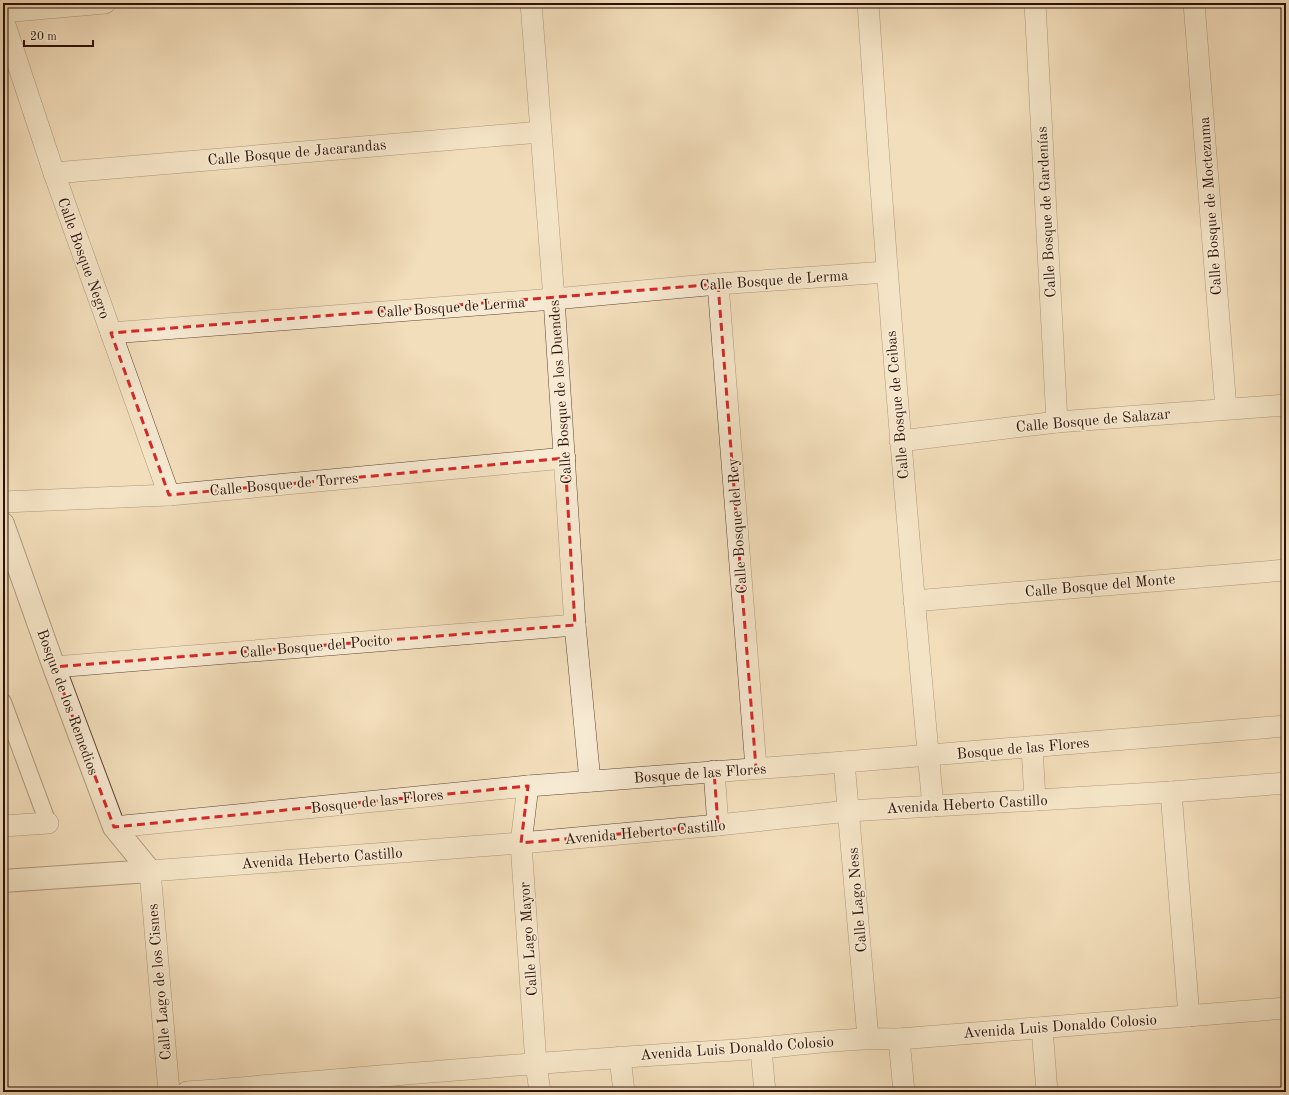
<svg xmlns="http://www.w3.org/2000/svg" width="1289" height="1095" font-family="'Old Standard TT',serif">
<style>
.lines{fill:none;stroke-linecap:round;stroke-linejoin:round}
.pedestrian-casing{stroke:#5e4433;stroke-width:18}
.minor-casing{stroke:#5e4433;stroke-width:22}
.tertiary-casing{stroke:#5e4433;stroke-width:24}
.pedestrian{stroke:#f7ead3;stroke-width:16}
.minor{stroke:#f7ead3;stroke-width:21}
.tertiary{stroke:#f7ead3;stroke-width:22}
.marked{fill:none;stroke:#d62828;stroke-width:3;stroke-dasharray:8 5;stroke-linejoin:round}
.labels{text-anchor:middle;stroke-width:3.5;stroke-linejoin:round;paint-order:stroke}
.street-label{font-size:15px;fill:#2c1106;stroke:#f7ead3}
</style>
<rect width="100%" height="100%" fill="#f3debb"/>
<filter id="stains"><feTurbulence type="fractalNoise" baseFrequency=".005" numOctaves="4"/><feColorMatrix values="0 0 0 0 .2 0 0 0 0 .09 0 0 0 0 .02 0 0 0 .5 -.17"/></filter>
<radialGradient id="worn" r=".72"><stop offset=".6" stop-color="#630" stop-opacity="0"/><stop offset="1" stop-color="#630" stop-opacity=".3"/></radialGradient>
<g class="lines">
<defs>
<path id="pedestrian" d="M3 702 48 823"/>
<g id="minor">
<path d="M531 3 554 299 575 625 590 781"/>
<path d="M868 3C886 271 908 539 933 806"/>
<path d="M1035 3 1057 422"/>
<path d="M1194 3 1226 409"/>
<path d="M3 12 105 3"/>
<path d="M3 19 54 173 169 495"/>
<path d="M54 173 540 132"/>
<path d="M718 284 756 768"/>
<path d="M111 333 554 299 718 284 886 272"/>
<path d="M900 441 1057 422 1286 405"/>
<path d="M3 502 169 495 565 458"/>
<path d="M914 601 1286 570"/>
<path d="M54 667 575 625"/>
<path d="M1032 747 1035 800"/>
<path d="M844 762 868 1038"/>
<path d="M714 771 718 825"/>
<path d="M528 786 521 843 536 1064 540 1092"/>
<path d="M1171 792 1189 1016"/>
<path d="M3 826 48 823"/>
<path d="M114 827 528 786 844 762 1286 726"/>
<path d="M1042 1028 1047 1092"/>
<path d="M899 1039 904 1092"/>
<path d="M761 1049 765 1092"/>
<path d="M620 1057 624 1092"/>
<path d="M169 1092 150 871 521 843 718 825 849 811 1171 792 1286 783"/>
<path d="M187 1092C365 1078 543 1061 720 1051 780 1048 839 1037 899 1039L1286 1008"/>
</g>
<g id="tertiary">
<path d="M3 524 54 667 114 827 150 871"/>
<path d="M3 881 150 871"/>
</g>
</defs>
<use href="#pedestrian" class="pedestrian-casing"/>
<use href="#minor" class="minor-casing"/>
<use href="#tertiary" class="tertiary-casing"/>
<use href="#pedestrian" class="pedestrian"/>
<use href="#minor" class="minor"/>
<use href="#tertiary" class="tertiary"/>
</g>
<path d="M0 0H1289V1095H0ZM718 284 756 768 714 771 718 825 521 843 528 786 114 827 54 667 575 625 565 458 169 495 111 333Z" fill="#f3debb" fill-opacity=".55" fill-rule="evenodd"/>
<path class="marked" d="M718 284 756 768 714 771 718 825 521 843 528 786 114 827 54 667 575 625 565 458 169 495 111 333Z"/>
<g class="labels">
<g class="street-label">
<text transform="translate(297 152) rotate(-5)" y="5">Calle Bosque de Jacarandas</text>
<text transform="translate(1210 206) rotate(-94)" y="5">Calle Bosque de Moctezuma</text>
<text transform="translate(1046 212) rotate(-93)" y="5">Calle Bosque de Gardenías</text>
<text transform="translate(84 258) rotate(70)" y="5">Calle Bosque Negro</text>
<text transform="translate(774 280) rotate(-4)" y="5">Calle Bosque de Lerma</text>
<text transform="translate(451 307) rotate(-4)" y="5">Calle Bosque de Lerma</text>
<text transform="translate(560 392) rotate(-94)" y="5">Calle Bosque de los Duendes</text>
<text transform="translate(897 405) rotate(-95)" y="5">Calle Bosque de Ceibas</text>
<text transform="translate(1093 420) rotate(-5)" y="5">Calle Bosque de Salazar</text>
<text transform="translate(284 484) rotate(-5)" y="5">Calle Bosque de Torres</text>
<text transform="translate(737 526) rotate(-94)" y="5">Calle Bosque del Rey</text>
<text transform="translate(1100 585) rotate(-5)" y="5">Calle Bosque del Monte</text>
<text transform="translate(315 646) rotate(-5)" y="5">Calle Bosque del Pocito</text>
<text transform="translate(68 702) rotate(70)" y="5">Bosque de los Remedios</text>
<text transform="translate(1023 748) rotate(-5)" y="5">Bosque de las Flores</text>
<text transform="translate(700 773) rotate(-4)" y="5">Bosque de las Flores</text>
<text transform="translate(377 801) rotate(-6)" y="5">Bosque de las Flores</text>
<text transform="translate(967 804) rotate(-3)" y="5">Avenida Heberto Castillo</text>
<text transform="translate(645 832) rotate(-5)" y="5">Avenida Heberto Castillo</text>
<text transform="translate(322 858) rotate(-4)" y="5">Avenida Heberto Castillo</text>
<text transform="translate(857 900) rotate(-95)" y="5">Calle Lago Ness</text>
<text transform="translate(528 939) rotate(-94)" y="5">Calle Lago Mayor</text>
<text transform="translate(159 982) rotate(-95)" y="5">Calle Lago de los Cisnes</text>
<text transform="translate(1060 1026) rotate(-4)" y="5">Avenida Luis Donaldo Colosio</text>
<text transform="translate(737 1048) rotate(-4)" y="5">Avenida Luis Donaldo Colosio</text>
</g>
</g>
<rect width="1289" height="1095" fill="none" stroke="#f3debb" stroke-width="16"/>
<rect x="4" y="4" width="1281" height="1087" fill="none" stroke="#2c1106" stroke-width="2"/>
<rect x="8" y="8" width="1273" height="1079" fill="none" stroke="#2c1106"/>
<path d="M24 40v6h69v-6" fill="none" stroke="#2c1106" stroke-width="2"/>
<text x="30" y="40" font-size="12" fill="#2c1106" stroke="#f7ead3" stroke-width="3" paint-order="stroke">20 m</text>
<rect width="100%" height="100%" filter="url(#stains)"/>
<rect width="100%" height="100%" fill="url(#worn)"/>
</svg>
